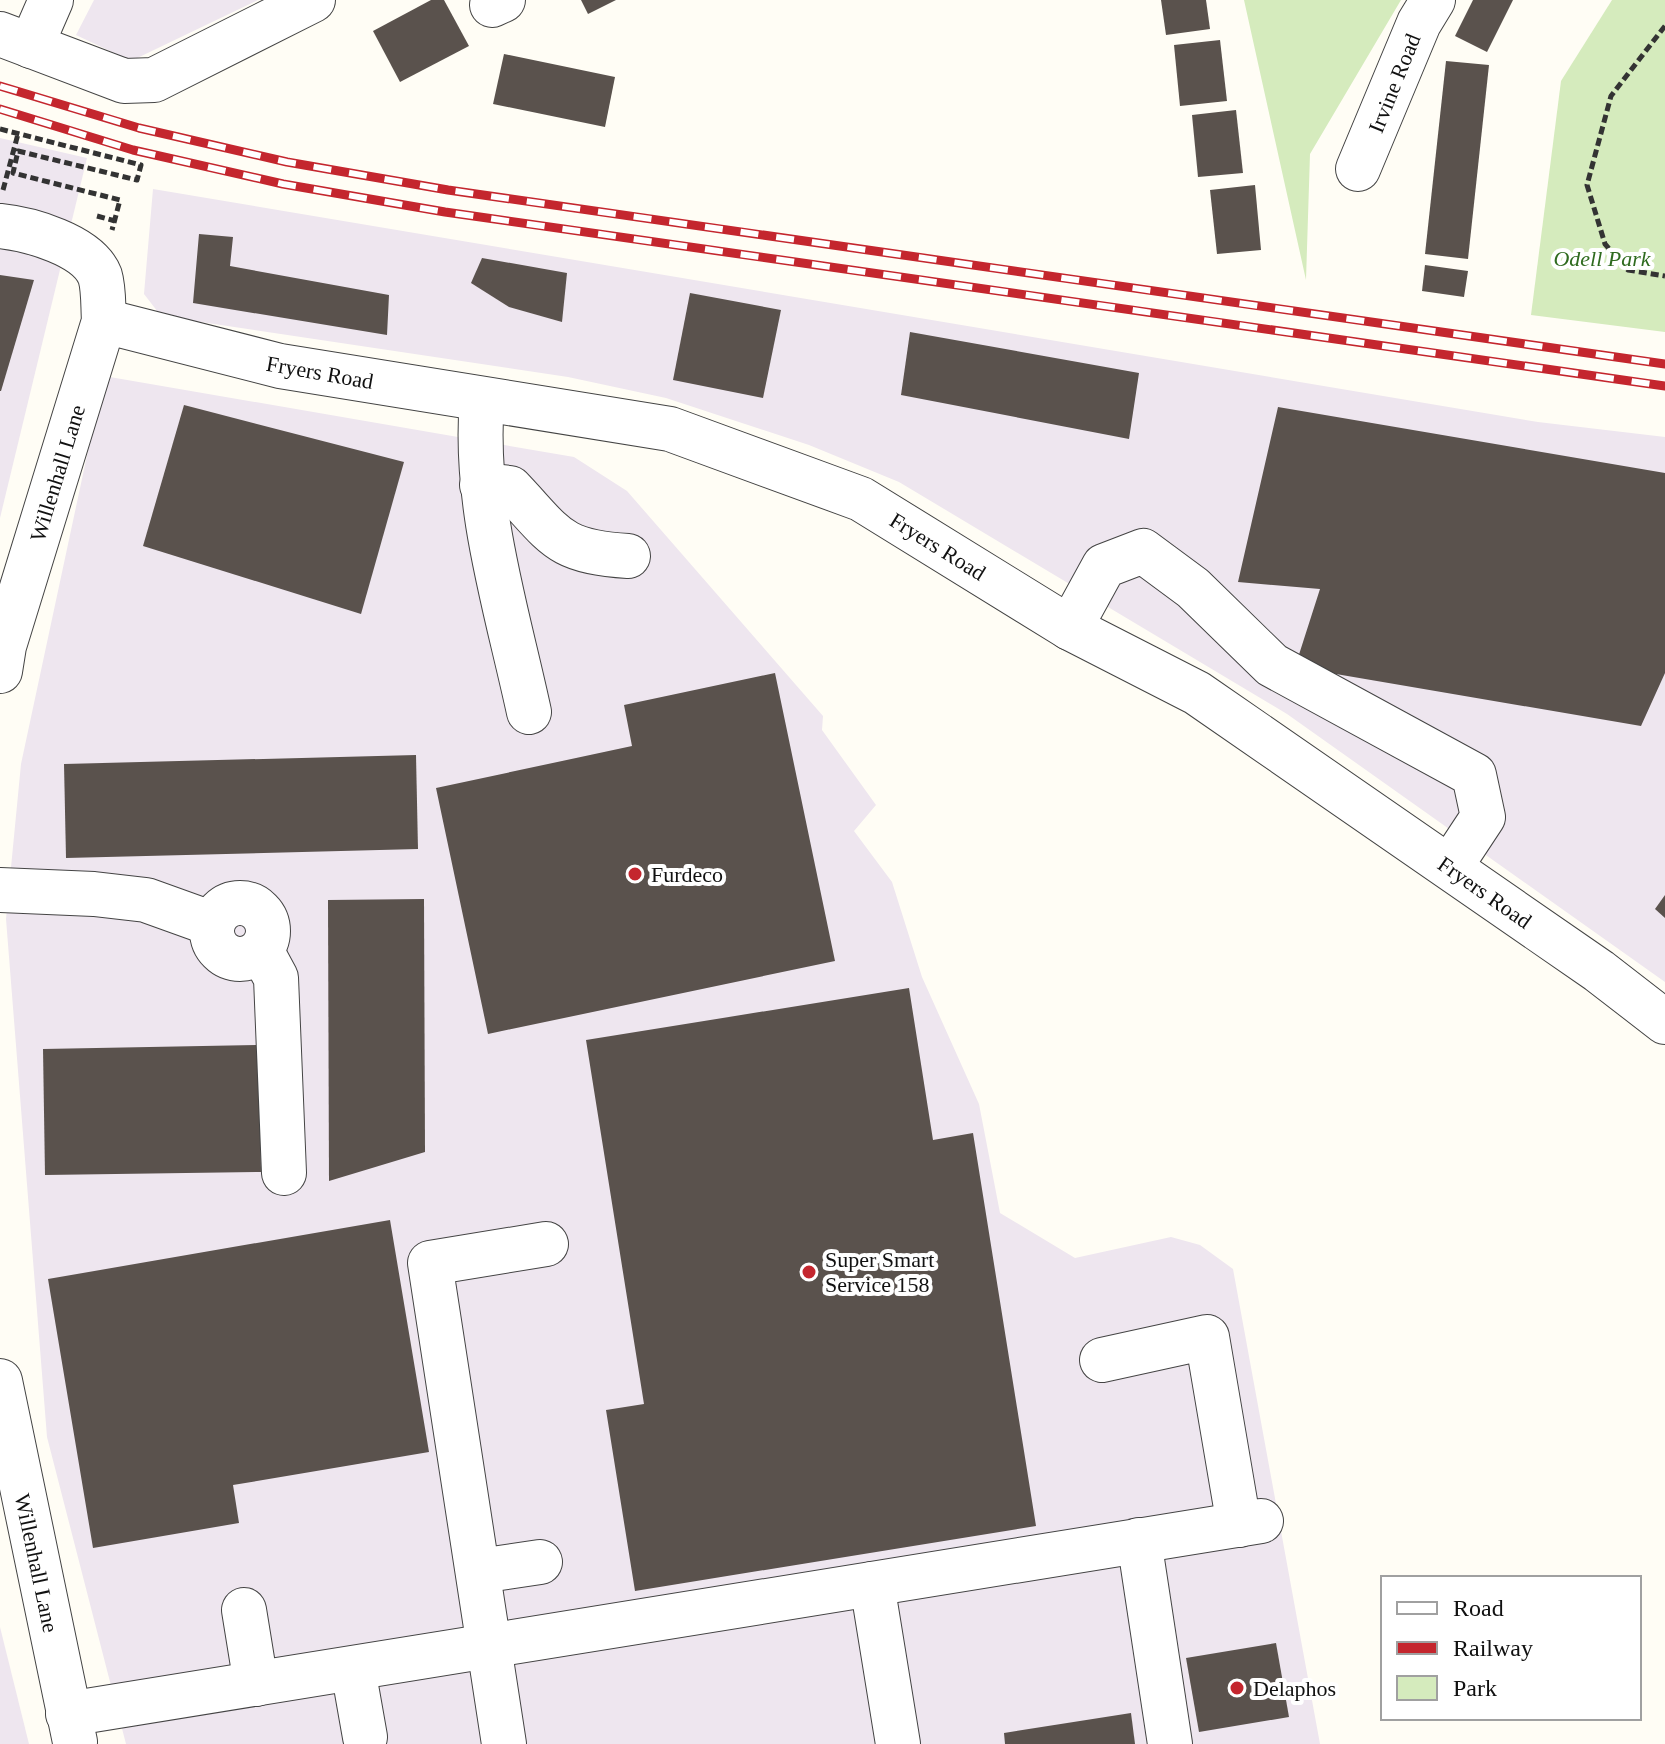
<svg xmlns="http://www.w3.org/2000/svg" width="1665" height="1744" font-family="Georgia,serif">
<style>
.industrial{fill:#eee6ef}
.green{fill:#d5ebbd}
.building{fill:#5a524d}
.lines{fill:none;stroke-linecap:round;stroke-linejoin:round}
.minor-casing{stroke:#444;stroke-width:46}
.path{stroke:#333;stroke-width:5;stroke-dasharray:8 4;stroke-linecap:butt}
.minor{stroke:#fff;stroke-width:44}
.rail-casing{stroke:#c4262e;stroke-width:9}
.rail{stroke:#fff;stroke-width:6;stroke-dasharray:18;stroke-linecap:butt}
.poi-dot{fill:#c4262e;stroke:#fff;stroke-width:3}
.labels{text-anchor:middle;stroke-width:8;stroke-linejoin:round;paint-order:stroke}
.street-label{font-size:22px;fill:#111;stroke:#fff}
.park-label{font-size:22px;font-style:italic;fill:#2f6b1f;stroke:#fff}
.poi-label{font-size:22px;fill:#111;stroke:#fff;text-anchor:start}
</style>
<rect width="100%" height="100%" fill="#fffdf5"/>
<g class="industrial">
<path d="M94 0H258L131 61 76 35Z"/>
<path d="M0 138 87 158 0 518Z"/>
<path d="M153 189 1538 422 1665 437V982L1287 714 899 482 809 445 666 398 568 377 161 316 144 294Z"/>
<path d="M104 376 574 457 627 491 823 716 822 730 876 805 854 831 892 882 922 977 979 1104 1000 1213 1075 1258 1171 1237 1200 1245 1233 1269 1320 1744H126L47 1437 6 919 21 764Z"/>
<path d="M0 1627 29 1744H0Z"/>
</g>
<g class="green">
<path d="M1244 0H1401L1310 154 1306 280Z"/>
<path d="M1612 0H1665V332L1531 315 1561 81Z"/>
</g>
<g class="building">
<path d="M431 0H444L469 46 400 82 373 31Z"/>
<path d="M581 0H616L588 14Z"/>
<path d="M1161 0H1206L1210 29 1166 35Z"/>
<path d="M1473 0H1513L1487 52 1455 36Z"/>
<path d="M1220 40 1227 101 1180 106 1174 45Z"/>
<path d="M504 54 615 77 605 127 493 104Z"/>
<path d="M1446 61 1489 65 1468 259 1425 254Z"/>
<path d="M1236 110 1243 173 1198 177 1192 115Z"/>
<path d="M1255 185 1261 250 1217 254 1210 190Z"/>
<path d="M199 234 233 237 230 266 389 295 387 335 193 303Z"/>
<path d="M482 258 567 273 562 322 509 307 471 283Z"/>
<path d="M1425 265 1468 271 1464 297 1422 291Z"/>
<path d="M0 275 34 280 1 391H0Z"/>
<path d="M690 293 781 310 763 398 673 380Z"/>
<path d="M910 332 1139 373 1129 439 901 395Z"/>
<path d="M184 405 404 462 361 614 143 546Z"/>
<path d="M1278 407 1665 473V673L1641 726 1295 667 1320 589 1238 582Z"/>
<path d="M775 673 835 961 488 1034 436 788 632 746 624 705Z"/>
<path d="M416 755 418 849 66 858 64 764Z"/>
<path d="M1665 895V918L1655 909Z"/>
<path d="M424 899 425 1152 329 1181 328 900Z"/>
<path d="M909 988 933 1140 973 1133 1036 1526 635 1591 606 1410 644 1404 586 1040Z"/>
<path d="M259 1045 261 1172 45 1175 43 1049Z"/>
<path d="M390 1220 429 1452 233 1485 239 1523 93 1548 48 1279Z"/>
<path d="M1276 1643 1289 1717 1199 1732 1186 1658Z"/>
<path d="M1131 1713 1135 1744H1005L1004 1733Z"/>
</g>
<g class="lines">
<defs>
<g id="minor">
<path d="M492 5 503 0"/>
<path d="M0 34 124 81 154 80 313 0"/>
<path d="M31 46 51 0"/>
<path d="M1358 169 1419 23 1433 0"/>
<path d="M0 226C29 229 88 245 100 276 104 289 103 307 104 321L4 646 0 671"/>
<path d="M104 321 280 366 670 429 861 499 1070 628 1197 693 1599 971 1665 1022"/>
<path d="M482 400C473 505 507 610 529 712"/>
<path d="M482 485 510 488C555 535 557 552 628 556"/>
<path d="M1070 628 1104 566 1143 551 1193 588 1272 665 1474 775 1483 817 1450 867"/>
<path d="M0 890 94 894 146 900 210 923"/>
<circle cx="240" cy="931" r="28"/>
<path d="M262 952 276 978 284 1173"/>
<path d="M1102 1360 1207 1337 1239 1525"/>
<path d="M0 1381 75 1742"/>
<path d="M1139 1540 1170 1744"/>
<path d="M479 1571 540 1562"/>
<path d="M872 1584 898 1744"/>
<path d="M244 1610 256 1684"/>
<path d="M353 1669 365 1737"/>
<path d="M68 1714 1261 1521"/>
<path d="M504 1744 430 1263 546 1244"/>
</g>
</defs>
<use href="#minor" class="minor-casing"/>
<g class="path">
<path d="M1665 26 1611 96 1587 185 1605 244 1628 270 1665 276"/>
<path d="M0 129 141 165 137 180 18 151 13 173 120 200 112 230"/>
<path d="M3 190 18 134"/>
<path d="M97 216 115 221"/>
</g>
<use href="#minor" class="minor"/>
<defs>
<g id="rail">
<path d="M0 86 139 128 287 162 448 190 1665 364"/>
<path d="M0 109 133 150 283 184 445 212 1665 386"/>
</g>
</defs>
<use href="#rail" class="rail-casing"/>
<use href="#rail" class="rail"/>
</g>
<g class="poi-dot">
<circle cx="635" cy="874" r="8"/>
<circle cx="809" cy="1272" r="8"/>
<circle cx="1237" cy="1688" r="8"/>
</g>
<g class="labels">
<g class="street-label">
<text transform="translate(1394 83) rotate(-68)" y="8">Irvine Road</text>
<text transform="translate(320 372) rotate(10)" y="8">Fryers Road</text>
<text transform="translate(57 473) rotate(-73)" y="8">Willenhall Lane</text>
<text transform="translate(938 546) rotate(32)" y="8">Fryers Road</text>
<text transform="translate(1485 892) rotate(35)" y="8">Fryers Road</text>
<text transform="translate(37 1563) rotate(78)" y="8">Willenhall Lane</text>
</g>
<g class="park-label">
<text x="1602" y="266">Odell Park</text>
</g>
<g class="poi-label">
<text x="651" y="882">Furdeco</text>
<text x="825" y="1267">Super Smart<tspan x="825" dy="25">Service 158</tspan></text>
<text x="1253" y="1696">Delaphos</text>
</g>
</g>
<rect x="1381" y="1576" width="260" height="144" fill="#ffffff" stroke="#a0a0a0" stroke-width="2"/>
<rect x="1397" y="1602" width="40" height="12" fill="#ffffff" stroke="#a0a0a0" stroke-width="2"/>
<text x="1453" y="1616" font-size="24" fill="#111111">Road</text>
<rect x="1397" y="1642" width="40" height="12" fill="#c4262e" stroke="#a0a0a0" stroke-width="2"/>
<text x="1453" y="1656" font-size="24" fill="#111111">Railway</text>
<rect x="1397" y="1676" width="40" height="24" fill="#d5ebbd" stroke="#a0a0a0" stroke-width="2"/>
<text x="1453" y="1696" font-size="24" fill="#111111">Park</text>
</svg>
